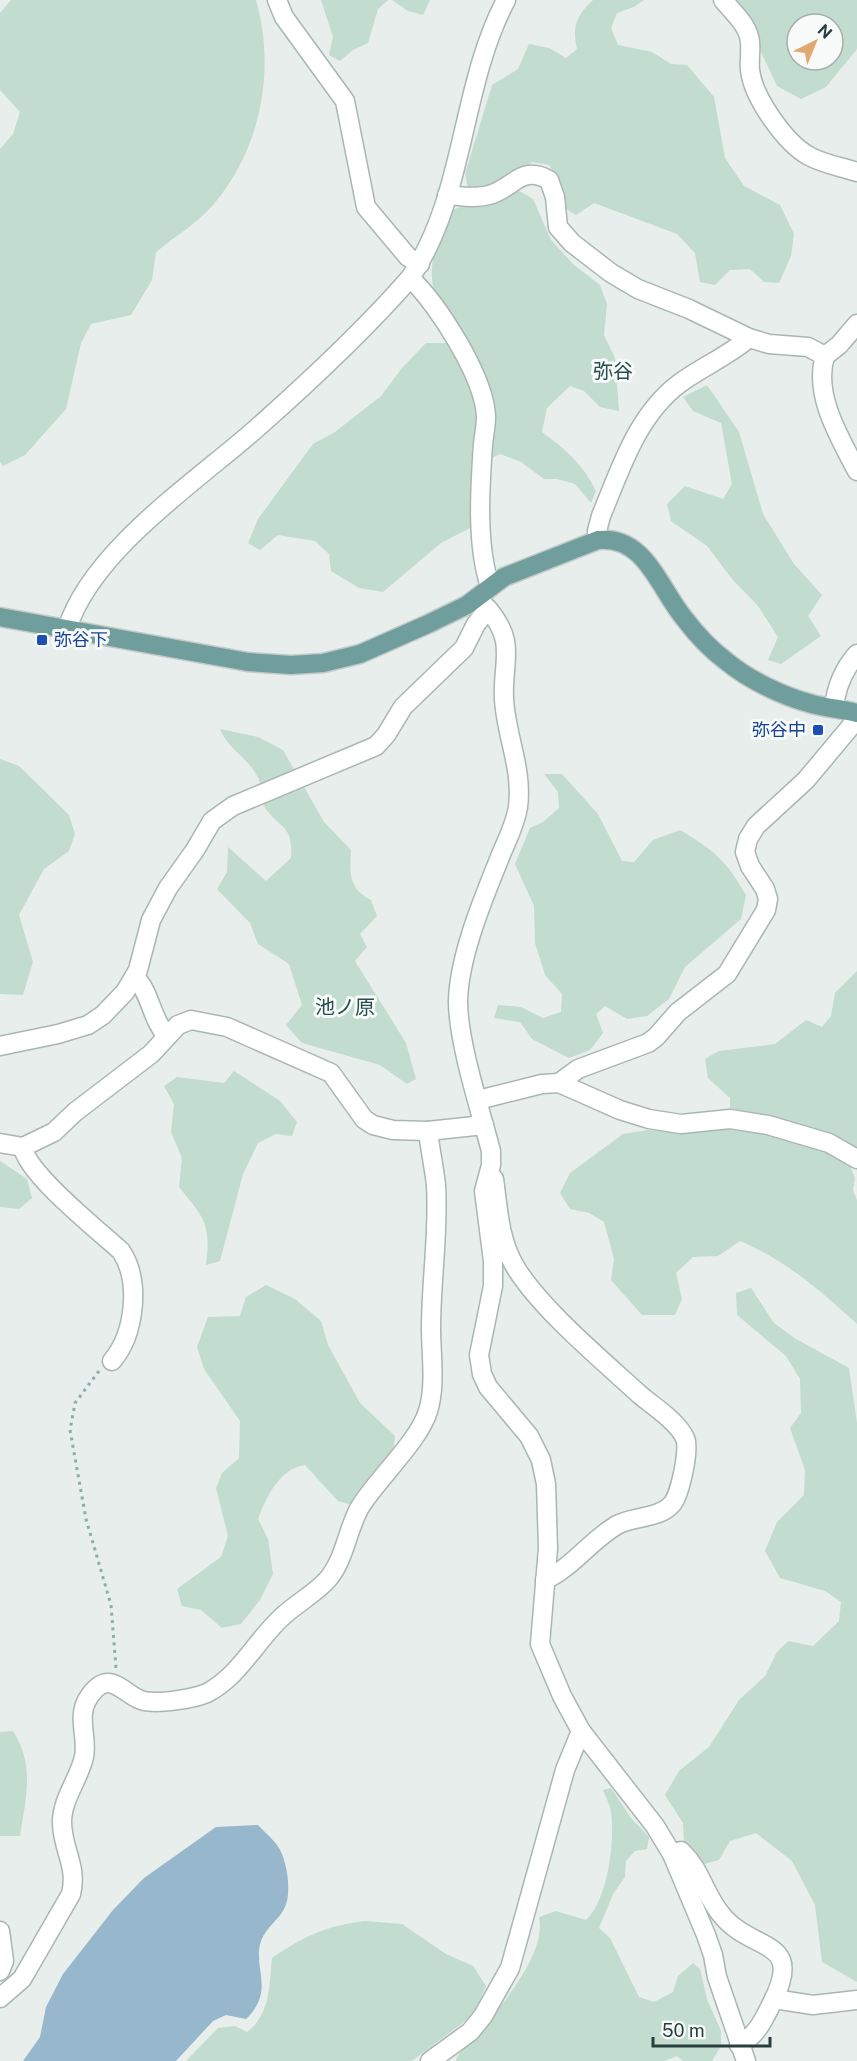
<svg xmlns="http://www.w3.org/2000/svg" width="857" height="2061" font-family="'Public Sans','Noto Sans JP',sans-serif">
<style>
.green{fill:#c2dccf;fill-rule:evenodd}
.water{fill:#96b7cc}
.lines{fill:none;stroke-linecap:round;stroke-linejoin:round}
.minor-casing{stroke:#aab6b4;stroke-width:21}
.major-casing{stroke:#c3c9c9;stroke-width:21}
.path{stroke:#8baeab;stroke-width:3;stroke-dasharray:3 4.5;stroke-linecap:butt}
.minor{stroke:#fff;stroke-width:18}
.major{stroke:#709e9d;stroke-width:18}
.transit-dot{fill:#1a4fb4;stroke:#f7faf9;stroke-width:2}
.labels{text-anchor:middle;stroke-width:6;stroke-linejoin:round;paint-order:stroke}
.transit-label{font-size:18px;fill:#164399;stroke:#f7faf9;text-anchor:start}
.neighbourhood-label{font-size:20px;fill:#254e4e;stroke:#f7faf9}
</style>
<rect width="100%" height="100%" fill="#e7eeec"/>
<g class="green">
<path d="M11 0H256C276 70 261 149 213 205 198 223 174 237 156 252L152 280 131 315 91 324 81 343 66 409 25 455 3 466 0 462V149L13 134 20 112 0 90V13Z"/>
<path d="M321 0H388L378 9 368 43 353 50 340 61 329 55 333 37Z"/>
<path d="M392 0H430L423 15 408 11Z"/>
<path d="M644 0 634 7 617 13 611 28 618 45 652 52 671 64 687 65 714 97 725 158 744 186 780 205 794 234 791 256 779 283 764 282 750 269 730 270 715 285 700 282 695 253 677 234 594 203 576 215 564 208 561 183 549 165 532 162 514 178 469 193 465 174 492 85 518 69 529 44 549 48 566 58 577 49C572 26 576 16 593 0Z"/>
<path d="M736 0H857V49L826 87 801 99 777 86ZM797 24H833V60H797Z"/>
<path d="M519 191 533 199 551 240 573 264 600 285 607 304 604 335 615 358 619 411 600 407 584 391 570 386 547 408 542 432C564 448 584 465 596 491L591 503 575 484 557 479H544L521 462 500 454C465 469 470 494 472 527L441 543 383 592 359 588 331 571 329 554 315 541 278 535 260 550 248 543 258 519 313 444 335 432 381 396 402 368 426 343H450C430 285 422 270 450 211L468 204 495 202Z"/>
<path d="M707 385 739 432 763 514 794 564 822 595 808 616 821 636 781 664 768 660 778 637 758 606 732 579 707 546 671 521 667 504 685 486 723 499 732 484 721 423 693 411 683 397Z"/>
<path d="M220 729 258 737 283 750 324 822 351 850C350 873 348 888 371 900L377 916 360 934 367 947 355 961 406 1043 416 1079 407 1084 380 1065 302 1043 286 1025 302 1005 289 964 258 944 250 923 217 889 227 872 228 847 266 881 291 858C293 824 281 830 265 808 259 799 263 785 257 776 247 757 228 749 220 729Z"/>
<path d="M0 759 19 766 69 815 75 834 69 851 44 869 19 915 33 962 23 995 0 994Z"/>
<path d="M544 774H562L598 814 622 861 634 862 653 840 680 830C715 851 725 859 746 895L741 919 685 967 669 999 647 1016 627 1019 605 1006 596 1014 603 1033 590 1050 569 1058 532 1039 520 1022 494 1018 498 1005 521 1007 543 1018 561 1012 562 994 545 975 535 943 534 906 515 864 530 828 543 822 559 808 558 792Z"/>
<path d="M857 971V1157L849 1163 855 1178 853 1190 857 1200V1324C821 1291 785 1260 740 1241L718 1256 693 1257 676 1273 682 1299 675 1315H642L611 1280 614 1259 604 1222 589 1213 570 1209 560 1193 570 1173 623 1134 648 1130 688 1133 713 1125 730 1110V1098L708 1078 705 1059 719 1051 775 1044 806 1020 822 1027 831 1016 835 993Z"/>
<path d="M234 1071 280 1101 297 1122 292 1136 276 1134 258 1143 243 1174 220 1261 206 1265C211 1224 205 1219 179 1187L182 1158 171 1132 174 1104 164 1086 177 1077 224 1083Z"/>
<path d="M0 1161 27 1179 32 1198 19 1209 0 1207Z"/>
<path d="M266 1285 295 1299 321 1321 328 1345 360 1403 395 1436 393 1453 353 1505 338 1501 305 1465C279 1469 267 1496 258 1519L268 1539 273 1574 260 1600 241 1624 222 1628 201 1610 182 1606 177 1589 221 1557 228 1536 216 1488 222 1473 239 1458 240 1421 204 1369 197 1347 208 1317 240 1316 246 1297Z"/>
<path d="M751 1288 774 1323 796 1339 849 1368 857 1423V1982L822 1962 815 1905 792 1861 756 1833 730 1841 719 1860 704 1864 684 1845 683 1823 665 1795 679 1771 709 1747 739 1700 765 1676 777 1652 788 1641 813 1646 839 1621 841 1602 825 1591 780 1578 765 1551 777 1522 804 1495 805 1470 790 1428 801 1413 800 1379 786 1356 737 1315 736 1293Z"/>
<path d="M13 1731C35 1766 26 1797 20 1836H0V1732Z"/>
<path d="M611 1788 631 1818 649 1837 647 1849 635 1851 626 1861 625 1877 613 1894 599 1928 610 1938 639 1997 654 2002 673 1992 678 1976 693 1963 700 1969 707 1999 721 2031V2046L712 2061H683L677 2056 664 2061H456C457 2053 471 2041 478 2033 501 2007 547 1953 539 1917L556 1911 586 1920C608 1899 615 1842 611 1812 610 1805 606 1797 603 1790Z"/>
<path d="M365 1921 402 1924 446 1954 473 1966 486 1986 473 2015 412 2061H186L218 2028 235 2026 247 2032C271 2014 269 1985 272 1958 302 1937 328 1925 365 1921Z"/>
</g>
<path class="water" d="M258 1825C264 1832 272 1838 277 1845 287 1858 292 1892 285 1907 280 1919 266 1927 261 1941 252 1968 276 1990 246 2019L226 2015 213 2021 176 2061H23L40 2037 46 2007 63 1974 113 1910 144 1878 216 1827Z"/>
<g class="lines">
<defs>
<g id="minor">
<path d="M277 0 284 17 345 101 366 207 408 257 420 264"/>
<path d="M723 0C733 12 749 26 750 42 751 51 749 61 750 70 753 97 785 143 809 156 823 164 842 167 857 172"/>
<path d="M447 195C461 196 475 199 489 195 513 189 521 164 549 180L555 197 558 227 572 243 611 273 638 289 689 309 749 338 769 344 808 347 825 356"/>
<path d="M410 278C438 304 485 378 486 417 486 426 484 435 483 444 480 487 476 545 490 586"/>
<path d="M857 324 839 345 825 356C813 395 840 438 857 471"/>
<path d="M598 540 597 531 601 516C621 468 637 415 680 383 702 367 728 356 749 338"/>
<path d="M488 609C517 643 502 661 504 699 506 736 523 769 518 807 515 827 505 843 498 862 482 902 459 957 458 1001 458 1042 480 1109 491 1151V1165L484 1191 493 1261V1286L479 1355 482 1374 488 1387 529 1436 541 1460 546 1484 548 1548 540 1644 562 1696 581 1731 655 1826 672 1854 706 1935 713 1955 717 1977 746 2061"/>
<path d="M67 629C92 550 196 482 257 428 310 381 363 332 410 278 466 195 460 87 506 0"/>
<path d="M834 708C836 687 843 670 857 654"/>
<path d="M135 977C151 993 151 1019 167 1036"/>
<path d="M0 1046 58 1034 88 1025 103 1015 125 992 138 970 151 920 168 888 195 850 212 821 233 806 376 746 386 735 403 707 464 648 476 624 488 609 480 601"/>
<path d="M559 1083 578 1069 648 1043 656 1037 678 1012 727 974 766 910 768 899 765 889 750 866 745 852 748 839 756 826 806 780 857 719"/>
<path d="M478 1100 542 1084 559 1083 620 1110 649 1119 681 1124 730 1119 768 1125 829 1143 857 1159"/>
<path d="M0 1143 23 1147 54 1132 75 1112 151 1054 178 1025 191 1020 227 1027 331 1073 364 1119 373 1125 393 1130 428 1131 484 1125"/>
<path d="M23 1147C26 1173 100 1232 121 1251 141 1281 135 1334 112 1361"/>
<path d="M494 1179C498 1207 499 1237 513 1263 536 1305 603 1361 639 1394 654 1407 677 1421 685 1438 690 1449 680 1495 672 1504 659 1519 633 1516 617 1525 591 1540 573 1567 545 1580"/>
<path d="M672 1854 681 1851C701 1870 703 1891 720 1913 751 1954 806 1936 772 2003 763 2021 757 2035 739 2045"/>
<path d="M0 1931 4 1961 0 1971"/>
<path d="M0 1998 22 1979 71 1894C78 1866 62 1849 62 1822 62 1799 79 1779 84 1757 88 1738 77 1718 87 1700 109 1663 124 1697 144 1701 159 1704 193 1699 207 1693 239 1677 257 1639 283 1616 297 1603 316 1593 328 1579 345 1559 347 1530 360 1507 378 1478 419 1441 428 1411 436 1386 431 1354 431 1328 431 1281 439 1232 436 1185 434 1167 430 1149 428 1131"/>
<path d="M774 1999 813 2005 857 2000"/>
<path d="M430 2061 470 2032 483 2016 510 1968 565 1770 581 1731"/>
</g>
<path id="major" d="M0 617 248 662 291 665 323 663 360 654 428 624 467 605 504 577 598 540C645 535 659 588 684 618 696 634 710 649 726 661 749 680 782 696 812 704 827 708 842 709 857 713"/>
</defs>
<use href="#minor" class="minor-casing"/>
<use href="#major" class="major-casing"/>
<path class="path" d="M99 1371 75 1403 70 1430 86 1519 111 1605 116 1668"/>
<use href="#minor" class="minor"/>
<use href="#major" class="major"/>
</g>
<g class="transit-dot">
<rect x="36" y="634" width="12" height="12" rx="3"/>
<rect x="812" y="724" width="12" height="12" rx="3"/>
</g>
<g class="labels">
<g class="transit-label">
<text x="54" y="646">弥谷下</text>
<text x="806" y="736" text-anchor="end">弥谷中</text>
</g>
<g class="neighbourhood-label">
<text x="613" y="378">弥谷</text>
<text x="345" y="1014">池ノ原</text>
</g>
</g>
<g transform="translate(815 42) rotate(43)"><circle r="28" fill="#f7faf9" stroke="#a4afae" stroke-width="1.5"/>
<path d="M0-4.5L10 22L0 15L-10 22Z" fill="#e3a770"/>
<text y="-9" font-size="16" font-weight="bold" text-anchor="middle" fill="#273e3d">N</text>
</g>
<path d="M653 2037v9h117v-9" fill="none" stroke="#273e3d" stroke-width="3"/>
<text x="662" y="2037" font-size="18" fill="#273e3d" stroke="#f7faf9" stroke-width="4.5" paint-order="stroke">50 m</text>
</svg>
